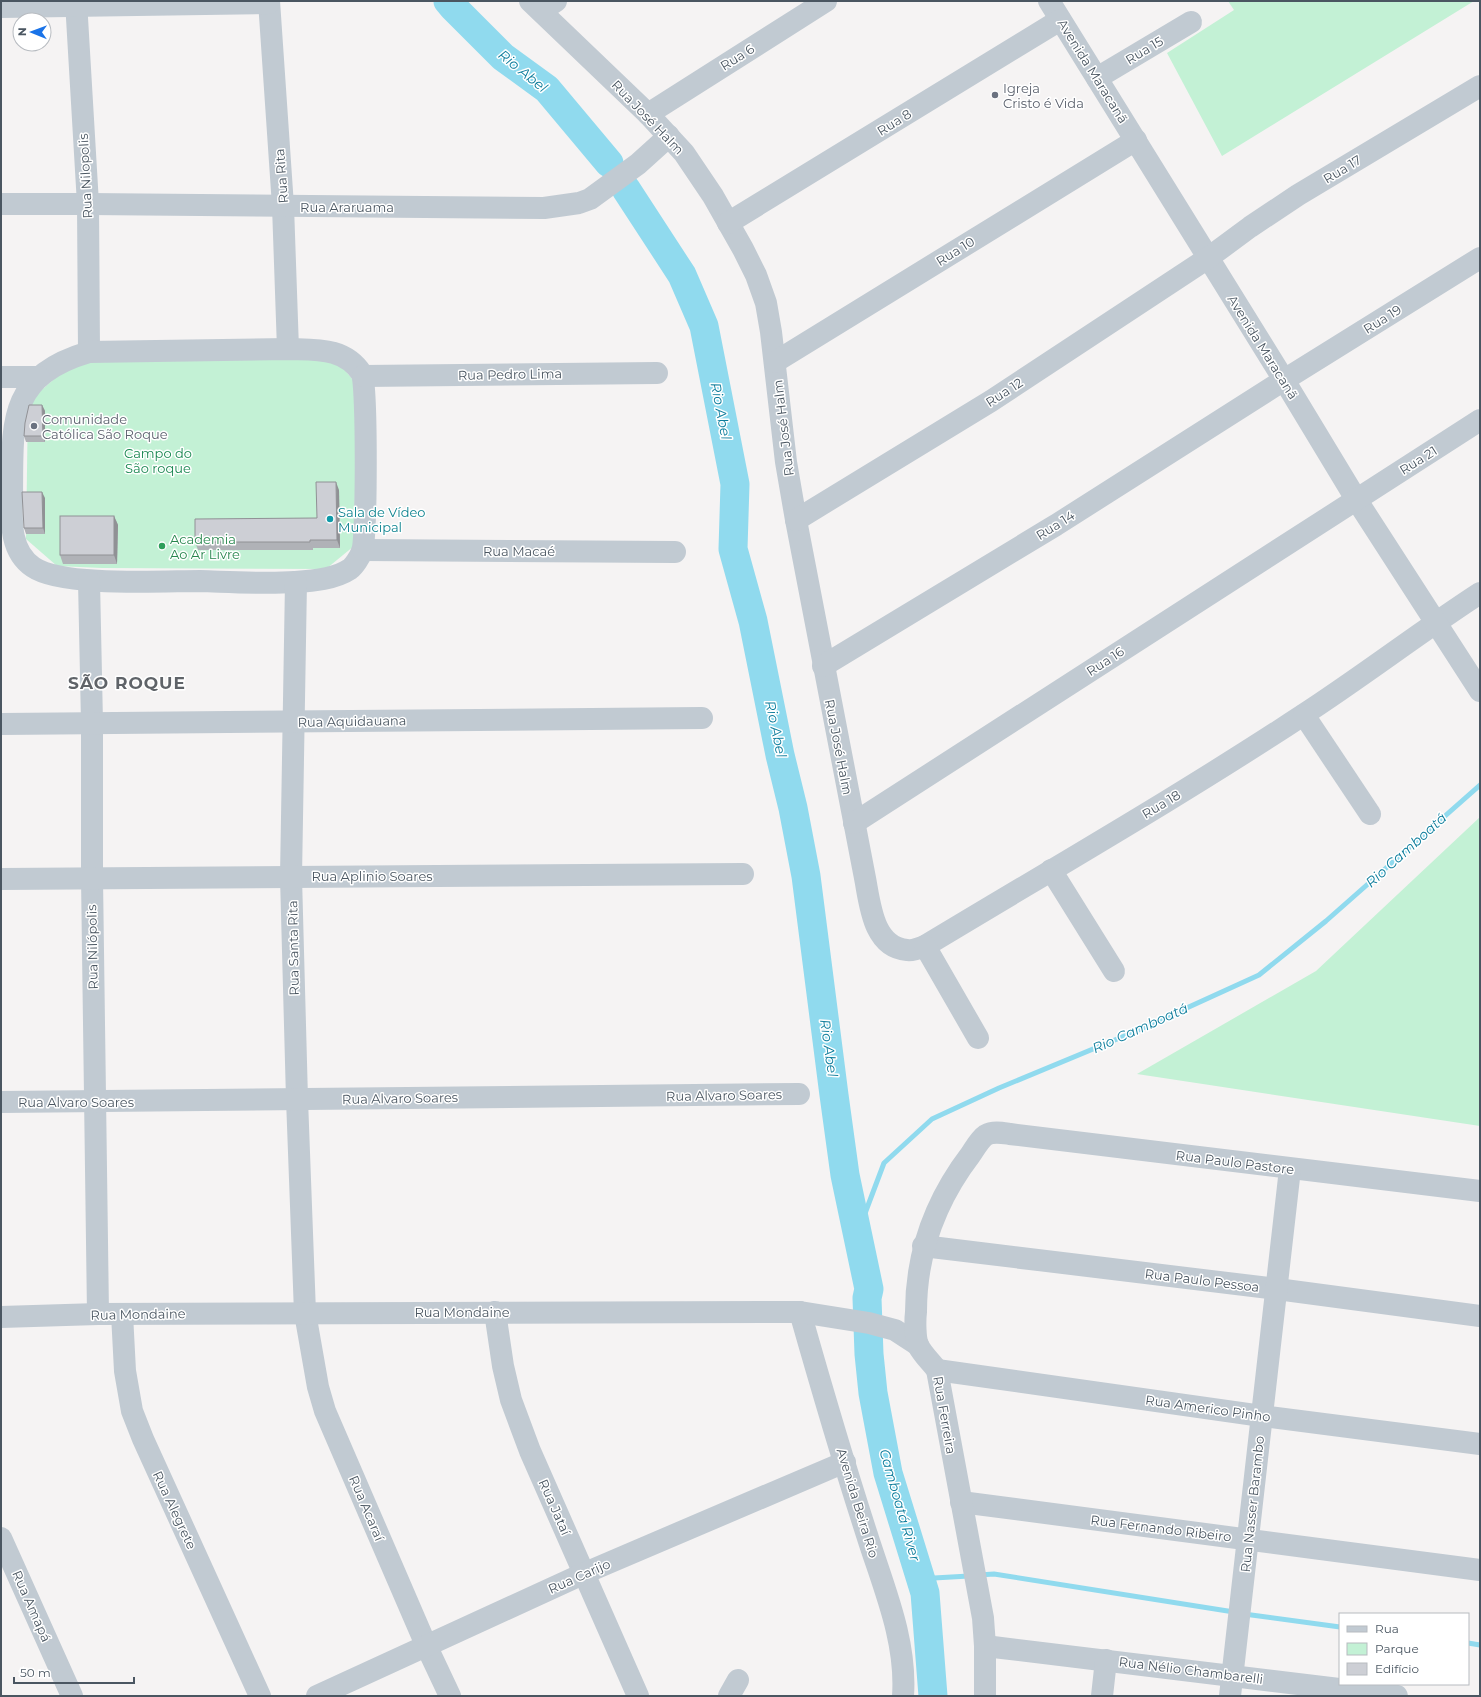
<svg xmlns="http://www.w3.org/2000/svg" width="1481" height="1697" font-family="Montserrat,sans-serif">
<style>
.green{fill:#c3f1d5}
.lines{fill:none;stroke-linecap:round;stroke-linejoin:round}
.stream{stroke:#90daee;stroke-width:5}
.river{stroke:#90daee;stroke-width:29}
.minor{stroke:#c1cad2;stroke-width:22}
.wall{fill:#b0b2b7}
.shaded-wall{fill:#909195}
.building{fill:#cdcfd5;stroke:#909195}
.worship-dot{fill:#6b7280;stroke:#fff;stroke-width:1.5}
.culture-dot{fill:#0f9aa8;stroke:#fff;stroke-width:1.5}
.leisure-dot{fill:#2e9e5b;stroke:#fff;stroke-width:1.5}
.labels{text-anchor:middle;stroke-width:3;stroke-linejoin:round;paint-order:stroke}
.street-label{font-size:13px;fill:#4a5661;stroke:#fff}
.worship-label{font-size:13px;fill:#5b616d;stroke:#fff;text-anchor:start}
.park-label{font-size:13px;fill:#17864f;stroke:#fff}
.culture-label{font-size:13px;fill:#0d838f;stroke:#fff;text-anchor:start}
.leisure-label{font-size:13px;fill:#27864d;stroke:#fff;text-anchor:start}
.water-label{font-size:14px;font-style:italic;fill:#0c7c9b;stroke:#fff}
.district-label{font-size:17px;font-weight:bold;letter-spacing:1px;fill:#5f6368;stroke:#fff}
</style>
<rect width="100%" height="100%" fill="#f5f3f3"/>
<g class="green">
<path d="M1228 1H1474L1222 156 1167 53 1234 10Z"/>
<path d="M86 356 336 359 357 385 354 546 326 569 102 568 57 566 26 539 28 402 71 364Z"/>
<path d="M1480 817V1126L1137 1074 1316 971Z"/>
</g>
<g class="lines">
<g class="stream">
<path d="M869 1289 864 1216 884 1163 932 1119 999 1088 1134 1032 1259 975 1326 921 1480 785"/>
<path d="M979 1575 994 1574 1234 1612"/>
<path d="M1244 1614 1340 1627"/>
<path d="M928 1628 934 1578 969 1576"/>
<path d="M1468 1643 1480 1645"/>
</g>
<g class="river">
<path d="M448 1 453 7 503 57 547 89 609 163"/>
<path d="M626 189 682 275 704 326 735 484 733 549 753 621 780 755 793 808 806 876 834 1095 845 1175 869 1289 867 1298 869 1354 873 1393 888 1473 925 1593 933 1696"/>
</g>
<g class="minor">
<path d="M76 1 88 204 89 352"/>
<path d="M269 1 283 206 288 349"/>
<path d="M530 1 648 114 684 153 713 196 743 249 756 275 766 303 771 332 786 462 796 520 865 878C870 904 873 947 907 950 912 951 920 948 925 946 1051 870 1180 796 1303 715 1363 676 1420 632 1480 593"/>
<path d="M1049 1 1284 380 1356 499 1480 691"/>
<path d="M1 7 269 3"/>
<path d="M541 11 556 1"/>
<path d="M1097 78 1191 22"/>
<path d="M648 114 826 1"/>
<path d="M1 204H88L544 208 579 203 590 199 638 164 669 136"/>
<path d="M728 223 1060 20"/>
<path d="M288 349C316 350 345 347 362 374 367 383 367 539 362 551 360 557 354 566 350 569 335 579 313 581 295 582 264 584 232 582 200 581 162 581 62 587 33 567 11 552 11 524 12 500 13 425 5 377 89 352Z"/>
<path d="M775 362 1136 140"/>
<path d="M363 376 657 373"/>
<path d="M1 377H39"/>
<path d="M796 520 991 401 1208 258 1250 227 1298 195 1480 86"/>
<path d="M363 550 675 552"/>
<path d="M89 581 92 723V878L98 1314"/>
<path d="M296 582 291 877 297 1099 305 1313 318 1387 325 1411 426 1645 450 1696"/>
<path d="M823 666 1056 525 1284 380 1480 258"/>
<path d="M1304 715 1370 814"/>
<path d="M1 724 702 718"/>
<path d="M854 823 1480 420"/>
<path d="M1051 870 1114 971"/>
<path d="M1 879 743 874"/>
<path d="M925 946 978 1038"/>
<path d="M1 1102 799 1094"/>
<path d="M923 1246 1277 1289 1480 1316"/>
<path d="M495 1312 503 1366 511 1400 530 1451 638 1696"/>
<path d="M800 1312C821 1386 843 1461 867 1535 883 1586 907 1640 903 1696"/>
<path d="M122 1314 125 1371 132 1411 143 1439 260 1696"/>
<path d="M1 1317 98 1314 800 1312 869 1323 895 1330 918 1345"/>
<path d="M937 1370 1262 1416 1480 1444"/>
<path d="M961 1502 1480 1570"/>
<path d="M1 1538 72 1696"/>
<path d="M985 1646 1397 1696"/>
<path d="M317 1696 585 1573 845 1462"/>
<path d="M729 1696 738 1680"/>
<path d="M985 1696V1646L983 1618 937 1370C931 1362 922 1354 918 1345 915 1338 915 1320 916 1312 916 1253 935 1201 971 1154 975 1148 980 1139 986 1135 993 1131 1003 1133 1010 1134L1480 1191"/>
<path d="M1102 1696 1106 1660"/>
<path d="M1230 1696 1290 1169"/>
</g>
</g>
<g class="wall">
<path d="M42 405 45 411V442H26L24 436Z"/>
<path d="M339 490 340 548H313V550H198L195 542 317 518Z"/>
<path d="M45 498V534H26L24 528Z"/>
<path d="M114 516 118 525 117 564H63L60 555Z"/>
</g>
<g class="shaded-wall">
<path d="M42 405 45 411V442L43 436Z"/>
<path d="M336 482 339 490 340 548 337 540Z"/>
<path d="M42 492 45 498V534L43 528Z"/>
<path d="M114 516 118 525 117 564 114 555Z"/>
</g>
<g class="building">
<path d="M29 405H42L43 436H24L25 423Z"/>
<path d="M316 482H336L337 540H310V542H195V519L317 518Z"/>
<path d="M22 492H42L43 528H24Z"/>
<rect x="60" y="516" width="54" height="39"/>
</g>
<g class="worship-dot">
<circle cx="995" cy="95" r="4"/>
<circle cx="34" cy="426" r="4"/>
</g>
<circle class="culture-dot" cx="330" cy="519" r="4"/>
<circle class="leisure-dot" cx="162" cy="546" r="4"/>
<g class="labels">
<g class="street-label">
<text transform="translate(1144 50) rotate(-31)" y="5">Rua 15</text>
<text transform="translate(737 57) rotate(-32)" y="5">Rua 6</text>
<text transform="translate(1093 71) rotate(58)" y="5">Avenida Maracanã</text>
<text transform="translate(648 117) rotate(46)" y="5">Rua José Halm</text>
<text transform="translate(894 122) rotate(-32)" y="5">Rua 8</text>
<text transform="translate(1342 169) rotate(-31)" y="5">Rua 17</text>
<text transform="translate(85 176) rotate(-93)" y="5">Rua Nilopolis</text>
<text transform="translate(281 176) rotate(-94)" y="5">Rua Rita</text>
<text x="347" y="212">Rua Araruama</text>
<text transform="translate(955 251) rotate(-32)" y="5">Rua 10</text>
<text transform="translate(1382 319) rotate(-32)" y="5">Rua 19</text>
<text transform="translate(1263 347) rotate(58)" y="5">Avenida Maracanã</text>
<text transform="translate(510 374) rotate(-1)" y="5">Rua Pedro Lima</text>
<text transform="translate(1004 392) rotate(-33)" y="5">Rua 12</text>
<text transform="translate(783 428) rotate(-97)" y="5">Rua José Halm</text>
<text transform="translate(1418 460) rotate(-32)" y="5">Rua 21</text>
<text transform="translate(1055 525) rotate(-32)" y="5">Rua 14</text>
<text x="519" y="556">Rua Macaé</text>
<text transform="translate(1105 661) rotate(-33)" y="5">Rua 16</text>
<text transform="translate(352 721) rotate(-1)" y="5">Rua Aquidauana</text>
<text transform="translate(839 747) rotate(79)" y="5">Rua José Halm</text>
<text transform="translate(1161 804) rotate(-31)" y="5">Rua 18</text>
<text x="372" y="881">Rua Aplinio Soares</text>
<text transform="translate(92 947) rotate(-91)" y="5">Rua Nilópolis</text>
<text transform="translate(293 948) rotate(-91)" y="5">Rua Santa Rita</text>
<text transform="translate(724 1095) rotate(-1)" y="5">Rua Alvaro Soares</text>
<text transform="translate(400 1098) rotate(-1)" y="5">Rua Alvaro Soares</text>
<text x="76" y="1107">Rua Alvaro Soares</text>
<text transform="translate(1235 1162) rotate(7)" y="5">Rua Paulo Pastore</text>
<text transform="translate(1202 1280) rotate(7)" y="5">Rua Paulo Pessoa</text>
<text x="462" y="1317">Rua Mondaine</text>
<text transform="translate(138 1314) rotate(-1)" y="5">Rua Mondaine</text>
<text transform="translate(1208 1408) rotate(8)" y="5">Rua Americo Pinho</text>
<text transform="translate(945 1415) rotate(80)" y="5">Rua Ferreira</text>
<text transform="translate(858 1503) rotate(73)" y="5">Avenida Beira Rio</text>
<text transform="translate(1252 1504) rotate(-84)" y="5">Rua Nasser Barambo</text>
<text transform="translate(555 1507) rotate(66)" y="5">Rua Jataí</text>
<text transform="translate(367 1508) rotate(67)" y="5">Rua Acaraí</text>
<text transform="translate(175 1510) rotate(65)" y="5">Rua Alegrete</text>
<text transform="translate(1161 1528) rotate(7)" y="5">Rua Fernando Ribeiro</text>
<text transform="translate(579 1576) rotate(-24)" y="5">Rua Carijo</text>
<text transform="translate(32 1606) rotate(66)" y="5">Rua Amapá</text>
<text transform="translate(1191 1670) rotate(7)" y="5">Rua Nélio Chambarelli</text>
</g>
<g class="worship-label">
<text x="1003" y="93">Igreja<tspan x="1003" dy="15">Cristo é Vida</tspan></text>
<text x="42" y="424">Comunidade<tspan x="42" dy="15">Católica São Roque</tspan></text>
</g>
<g class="park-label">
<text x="158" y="458">Campo do<tspan x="158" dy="15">São roque</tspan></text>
</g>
<g class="culture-label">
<text x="338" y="517">Sala de Vídeo<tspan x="338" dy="15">Municipal</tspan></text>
</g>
<g class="leisure-label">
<text x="170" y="544">Academia<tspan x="170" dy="15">Ao Ar Livre</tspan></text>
</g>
<g class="water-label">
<text transform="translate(523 71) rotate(39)" y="5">Rio Abel</text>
<text transform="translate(721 411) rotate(79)" y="5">Rio Abel</text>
<text transform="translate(776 729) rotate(78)" y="5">Rio Abel</text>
<text transform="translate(1406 850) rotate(-42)" y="5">Rio Camboatá</text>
<text transform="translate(1140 1028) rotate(-24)" y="5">Rio Camboatá</text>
<text transform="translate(829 1048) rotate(82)" y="5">Rio Abel</text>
<text transform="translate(900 1505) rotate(74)" y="5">Camboatá River</text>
</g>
<g class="district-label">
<text x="127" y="689">SÃO ROQUE</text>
</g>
</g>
<rect width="1481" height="1697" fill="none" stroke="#4a5661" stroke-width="4"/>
<rect x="1339" y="1613" width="130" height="72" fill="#ffffff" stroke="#b7bbc0"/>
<rect x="1347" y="1626" width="20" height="6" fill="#c1cad2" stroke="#b7bbc0"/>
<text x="1375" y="1633" font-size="12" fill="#4a5661">Rua</text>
<rect x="1347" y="1643" width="20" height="12" fill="#c3f1d5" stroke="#b7bbc0"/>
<text x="1375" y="1653" font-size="12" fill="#4a5661">Parque</text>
<rect x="1347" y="1663" width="20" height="12" fill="#cdcfd5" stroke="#b7bbc0"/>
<text x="1375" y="1673" font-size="12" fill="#4a5661">Edifício</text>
<g transform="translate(32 32) rotate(271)"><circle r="19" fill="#ffffff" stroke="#b7bbc0"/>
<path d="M0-3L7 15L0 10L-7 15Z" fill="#1a73e8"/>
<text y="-6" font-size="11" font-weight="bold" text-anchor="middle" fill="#4a5661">N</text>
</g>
<path d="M14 1677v6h120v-6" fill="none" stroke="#4a5661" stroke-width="2"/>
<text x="20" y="1677" font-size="12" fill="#4a5661" stroke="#ffffff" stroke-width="3" paint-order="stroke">50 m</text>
</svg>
